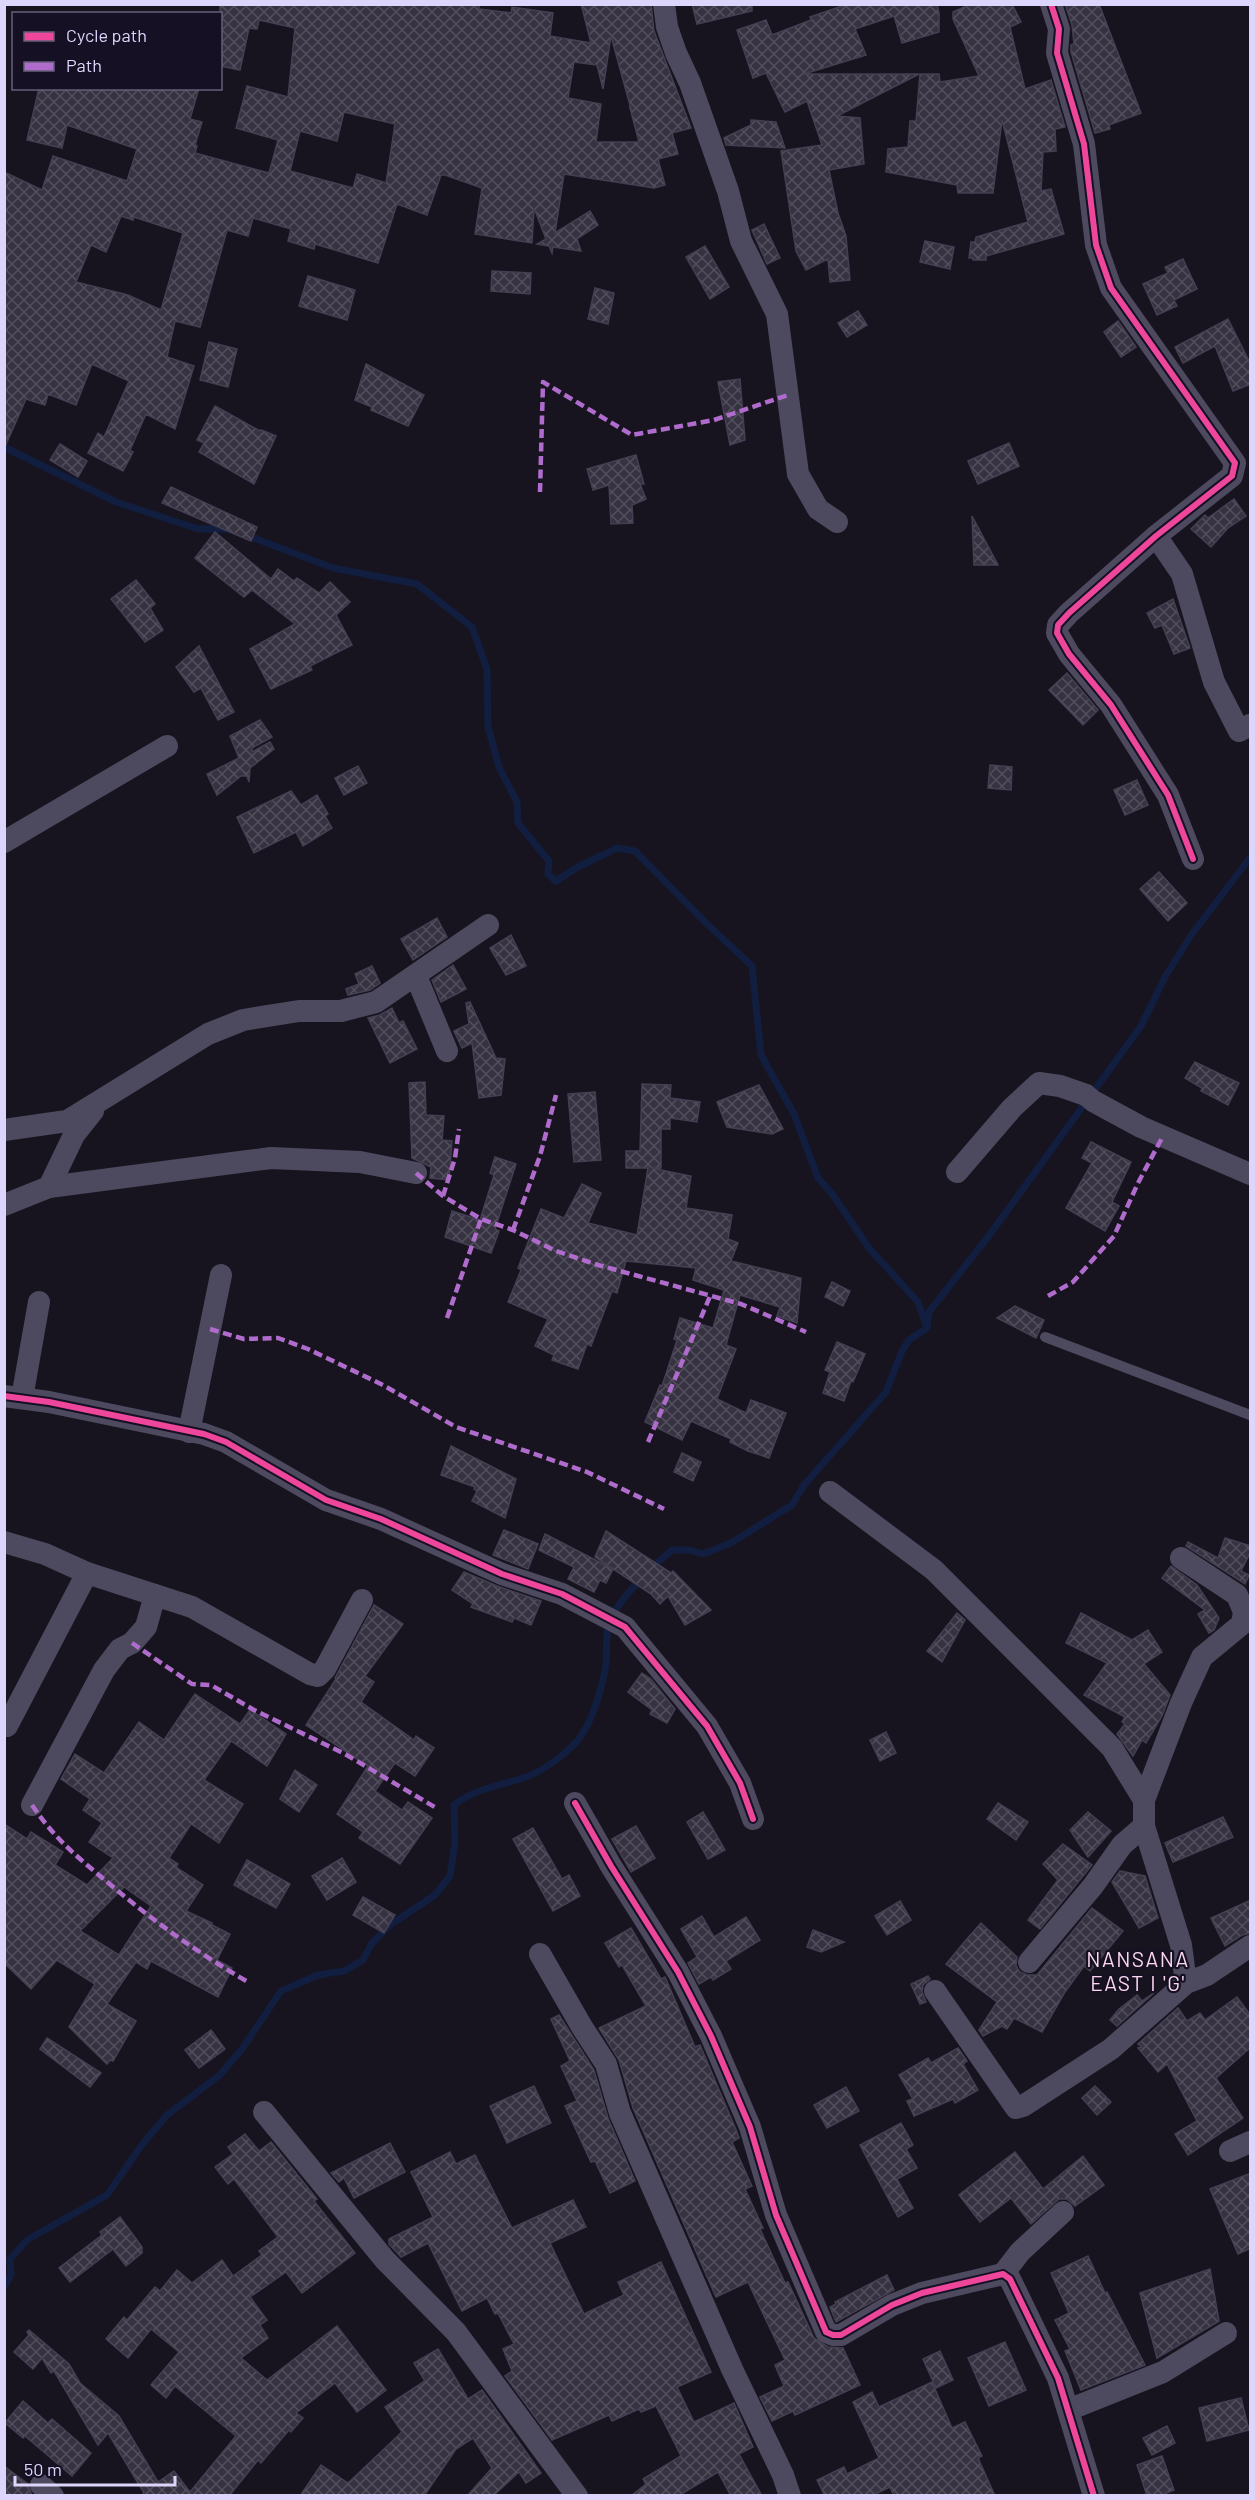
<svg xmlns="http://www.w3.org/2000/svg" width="1255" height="2500" font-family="Barlow,sans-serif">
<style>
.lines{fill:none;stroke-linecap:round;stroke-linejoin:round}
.stream{stroke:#111e40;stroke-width:7}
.building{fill:url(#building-cross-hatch);stroke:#443f52;stroke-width:1.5;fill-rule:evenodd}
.service{stroke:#4d4a5f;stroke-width:10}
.minor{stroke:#4d4a5f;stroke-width:22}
.quiet{stroke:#b06ccc;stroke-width:4.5;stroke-dasharray:9 4.5;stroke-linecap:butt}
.cycleway-casing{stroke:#151023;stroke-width:10}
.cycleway{stroke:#ed469a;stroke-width:6}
.labels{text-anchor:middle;stroke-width:4.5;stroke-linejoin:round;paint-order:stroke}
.quarter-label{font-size:21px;letter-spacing:1.5px;fill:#fcd7ec;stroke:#151023}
</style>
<defs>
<pattern id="building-cross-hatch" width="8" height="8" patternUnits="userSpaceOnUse" patternTransform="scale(1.5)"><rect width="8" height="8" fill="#363241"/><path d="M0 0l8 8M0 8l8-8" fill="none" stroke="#534f5d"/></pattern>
</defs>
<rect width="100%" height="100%" fill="#17141f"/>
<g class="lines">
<g class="stream">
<path d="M4 447 116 502 198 529H230"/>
<path d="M246 535 333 568 417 584 472 627 487 669 488 727 499 767 517 802 518 823 549 861 548 874 556 881 576 868 617 848 635 851 706 923 752 966 761 1055 794 1114 818 1178 833 1195 869 1248 918 1302 926 1325"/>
<path d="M651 1568 672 1550H689L703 1554 731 1543 792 1505 804 1485 886 1392 902 1351 909 1340 927 1328 929 1312 991 1233 1141 1026 1165 977 1192 934 1250 858"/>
<path d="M4 2287 11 2275 10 2259 27 2240 107 2195 141 2146 167 2115 220 2075 242 2049 281 1991 318 1975 344 1971 363 1960 372 1943 390 1925 435 1895 450 1876 455 1843 454 1805C476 1788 501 1786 526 1777 543 1771 566 1754 578 1740 592 1723 603 1686 606 1663 607 1649 605 1632 611 1618 617 1604 631 1591 641 1578"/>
</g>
</g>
<g class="building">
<path d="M220 4H479V9L511 13 512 7 553 13 550 36 591 43 581 4H651L654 31 691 128 672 133 678 154 658 159 665 185 654 188 564 174 555 233 590 211 598 225 577 239 581 251 553 247 552 253 549 246 537 244 546 239 534 208 532 243 475 234 482 188 445 175H441L427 215 397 204 378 263 315 244 314 249 288 241 291 229 253 218 248 236 227 230 200 327 175 321 167 357 194 366 175 429 146 414 130 450 133 452 123 471 88 453 98 433 104 437 129 381 92 364 76 405 48 394 45 405 26 399 4 449V172L42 190 53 156 127 181 137 149 67 125 62 148 27 140 39 88H199L190 119 202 122 195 145 197 146 195 153 269 173 278 140 236 128 247 86 288 97 295 28 259 20 257 29 249 28 240 70 220 66ZM611 36 631 109 630 108 639 142H596L601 104 568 98 574 62 597 65 603 89ZM344 112 395 124 386 183 357 174 353 188 290 171 300 131 337 141ZM121 216 133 220 134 217 183 233 161 310 128 295 76 282 91 245 106 252Z"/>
<path d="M692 4H752V11L697 24Z"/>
<path d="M848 4H937L939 13V32L902 43 894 16 855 29 866 55 804 74H919L837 116 860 118 864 164 829 170 838 213 846 236 850 280 830 282 828 259 806 270 796 251 781 151 822 145 807 101 785 112 766 73 753 78 737 30 766 20 772 35 811 20 810 17Z"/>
<path d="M971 4H1012L1021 22 1010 27 1025 89 1051 80 1065 127 1055 129 1056 151 1043 152 1041 191 1051 189 1064 234 986 256V260H973V258H969L971 242H975L976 237 1028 222 1002 120 993 193H958L957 185 886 172 888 149 908 147 910 121H916L920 74H939L940 82 979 76 953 19V12Z"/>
<path d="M1065 4H1099L1141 113 1109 125 1110 129 1095 133 1071 52V45L1074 44 1072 25Z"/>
<path d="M751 120 776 122 785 148 726 145 724 138 751 125Z"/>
<path d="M764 224 780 258 767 264 752 230Z"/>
<path d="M925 241 954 247 950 269 920 262Z"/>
<path d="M705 246 729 287 710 299 686 257Z"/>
<path d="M1183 259 1197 289 1174 300 1177 306 1157 315 1143 284 1168 273 1165 267Z"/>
<path d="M492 271 531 273 530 294 491 291Z"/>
<path d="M308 276 355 290 347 320 299 306Z"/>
<path d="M595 288 614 293 608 324 588 319Z"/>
<path d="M858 311 867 325 847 337 838 323Z"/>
<path d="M1228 319 1251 365V384L1233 391 1215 346 1183 363 1175 347Z"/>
<path d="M1118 321 1136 347 1121 357 1104 332Z"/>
<path d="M209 342 237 349 228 387 200 380Z"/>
<path d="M366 364 424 395 408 426 371 410 372 407 355 400Z"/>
<path d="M740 379 745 440 730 445 718 382Z"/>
<path d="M215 406 260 431 261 430 276 436 254 484 199 452 204 443 197 440Z"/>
<path d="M1009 443 1019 466 978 484 968 461Z"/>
<path d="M60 444 87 461 78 477 50 460Z"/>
<path d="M636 455 644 484H640L646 499 632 505 633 523 611 524 609 485 593 490 587 469Z"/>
<path d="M171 487 257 527 251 541 162 503Z"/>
<path d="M1234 499 1246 516 1228 528 1211 547 1191 529 1205 515 1208 518Z"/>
<path d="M972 516 998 565H974Z"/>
<path d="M215 532 271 579 278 569 294 581 297 578 319 593 330 582 350 602 336 615 352 645 310 666 312 670 271 689 250 649 295 624 252 590 244 597 195 558Z"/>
<path d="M136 580 155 604 150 608 163 630 145 642 111 599Z"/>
<path d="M1173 599 1190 648 1174 654 1162 625 1155 628 1147 613Z"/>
<path d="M199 646 234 712 218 720 201 688 194 692 176 667Z"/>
<path d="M1067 673 1098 710 1083 725 1049 690Z"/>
<path d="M260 720 272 737 252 748V752L270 742 274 749 250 768 249 782 247 776H241L217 795 207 774 239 758 230 736Z"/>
<path d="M990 765 1012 767 1011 790 988 788Z"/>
<path d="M358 766 367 783 344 795 335 778Z"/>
<path d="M1137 780 1148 805 1125 815 1114 790Z"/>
<path d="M291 791 301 805 317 795 328 814 325 816 332 828 303 846 296 832 254 853 237 817Z"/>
<path d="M1159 872 1187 903 1168 921 1140 889Z"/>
<path d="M437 918 447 937 413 960 401 939Z"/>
<path d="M511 935 526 966 506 975 490 948Z"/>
<path d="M453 965 466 989 441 1002 432 980Z"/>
<path d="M372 966 380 983 370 990 348 995 346 989 359 984 355 974Z"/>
<path d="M470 1002 496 1058 505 1059 501 1095 479 1098 472 1043 462 1048 454 1031 469 1024 466 1003Z"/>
<path d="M392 1008 399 1023 403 1021 417 1049 390 1063 368 1018 380 1015Z"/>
<path d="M1195 1062 1239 1083 1228 1105 1201 1091 1202 1088 1185 1078Z"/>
<path d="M425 1082 426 1115 444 1116 442 1140 452 1141 449 1180 430 1178 431 1167 412 1158 409 1083Z"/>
<path d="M642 1084 671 1085 670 1098 700 1102 697 1122 670 1118V1129H661V1168H651L691 1176 686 1208 732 1215 728 1239 738 1243 731 1261 801 1278 797 1323 777 1316 780 1307 740 1295 726 1345 736 1349 717 1399 746 1413 751 1400 786 1413 769 1458 748 1451 730 1442 731 1439 691 1421 682 1440 645 1422 660 1385 662 1386 677 1340 674 1339 680 1318 713 1328 724 1290 693 1280 696 1268 626 1261 617 1293 612 1291 591 1346 587 1344 578 1369 552 1360 554 1355 535 1346 548 1319 508 1302 521 1270 518 1268 541 1209 564 1218 582 1184 601 1193 588 1223 637 1235 648 1168H626V1151H640Z"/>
<path d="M759 1085 783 1129 772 1134 727 1127 717 1102Z"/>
<path d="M595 1092 601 1160 574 1162 568 1094Z"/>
<path d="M1091 1142 1131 1162 1112 1202 1119 1206 1105 1231 1066 1208 1092 1163 1082 1158Z"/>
<path d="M495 1157 516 1164 495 1229 499 1231 491 1253 445 1237 452 1211 480 1220 494 1175 490 1173Z"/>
<path d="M832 1282 850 1291 843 1306 825 1297Z"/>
<path d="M1015 1306 1044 1320 1036 1338 997 1318Z"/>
<path d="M837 1342 865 1354 853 1382 851 1381 844 1401 823 1393 830 1372 825 1370Z"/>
<path d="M451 1446 516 1479 505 1518 472 1501 477 1491 474 1489 475 1487 441 1475Z"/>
<path d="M682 1453 701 1462 693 1481 674 1472Z"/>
<path d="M504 1530 538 1544 528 1569 493 1555Z"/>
<path d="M606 1531 671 1573 673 1571 711 1610 685 1625 668 1596 660 1604 651 1594 595 1557Z"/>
<path d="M545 1534 613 1569 606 1583 600 1580 594 1592 568 1579 574 1567 539 1550Z"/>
<path d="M1225 1538 1251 1546V1551L1241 1571 1249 1575 1245 1584 1186 1546 1188 1542 1218 1558Z"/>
<path d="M1171 1566 1197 1585 1219 1618 1214 1630 1209 1633 1198 1614 1205 1610 1162 1578Z"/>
<path d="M464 1572 497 1586 541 1601 531 1625 514 1618 512 1622 471 1607 473 1604 452 1590Z"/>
<path d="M374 1605 403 1624 365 1676 374 1682 361 1702 414 1740 416 1736 434 1748 415 1776 395 1763 375 1791 402 1810 408 1802 432 1818 400 1864 359 1838 363 1832 337 1814 368 1766 306 1725 336 1679 335 1678Z"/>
<path d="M957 1613 965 1620 942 1662 927 1651Z"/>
<path d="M1081 1613 1132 1640 1148 1630 1162 1652 1144 1664 1170 1695 1162 1716 1146 1743 1142 1740 1133 1756 1117 1734 1125 1724 1122 1722 1125 1717 1084 1695 1107 1663 1066 1643Z"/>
<path d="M642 1673 651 1679 675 1709 667 1723 650 1714 652 1710 628 1692Z"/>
<path d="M195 1694 240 1724 250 1710 286 1734 267 1766 231 1741 204 1780 243 1804 219 1843 191 1824 169 1858 178 1864 176 1867 203 1885 186 1911 212 1923V1925L230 1934 217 1960 232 1968 218 1997 151 1961 147 1969 136 1962 107 2004 136 2021 113 2061 110 2060 107 2064 69 2027 95 1984 57 1960 31 1989 4 1963V1824L27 1839 31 1832 63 1852 55 1865 87 1885 113 1858 89 1842 102 1823 83 1810 90 1799 61 1779 75 1754 104 1773 139 1722 164 1740ZM124 1887 151 1906 119 1955 80 1931Z"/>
<path d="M886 1732 896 1753 880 1761 870 1740Z"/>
<path d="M295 1770 317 1785 299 1812 280 1799Z"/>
<path d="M998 1803 1028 1822 1016 1840 987 1819Z"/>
<path d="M703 1812 725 1850 708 1859 687 1822Z"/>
<path d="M1088 1812 1111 1831 1088 1857 1070 1830Z"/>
<path d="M1223 1817 1233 1837 1173 1862 1165 1843Z"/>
<path d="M636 1826 655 1858 631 1872 612 1839Z"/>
<path d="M533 1828 562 1879 569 1875 580 1896 553 1911 513 1839Z"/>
<path d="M1063 1844 1092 1865 1040 1929 1028 1920 1058 1880 1043 1864Z"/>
<path d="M342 1858 356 1882 327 1900 312 1876Z"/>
<path d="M247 1860 290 1884 276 1908 234 1885Z"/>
<path d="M1120 1871 1145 1876 1158 1918 1139 1928 1112 1882Z"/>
<path d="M363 1897 395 1915 384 1933 353 1915Z"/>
<path d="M1251 1900V1933L1242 1935 1225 1946 1211 1918Z"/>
<path d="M900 1901 911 1920 887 1935 875 1916Z"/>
<path d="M1092 1908 1123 1931 1090 1971 1084 1966 1065 1992 1042 2032 1014 2018 1007 2029 1002 2026 983 2036 979 2030 997 2002 946 1964 966 1940 981 1923 1017 1957 1016 1966 1020 1972 1027 1975H1037Z"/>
<path d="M702 1916 714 1937 746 1917 760 1940 726 1961 731 1969 713 1980 711 1977 699 1984 688 1963 697 1957 681 1929Z"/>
<path d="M631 1928 661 1979 665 1977 666 1979 695 2047 700 2045 737 2132 739 2138 732 2142 752 2186 745 2189 763 2228 760 2229 785 2283 788 2282 814 2338 828 2347 843 2348 860 2385 795 2415 793 2411 772 2421 760 2397 784 2386 775 2365 785 2360 748 2282 716 2297 633 2108 619 2060 599 2028 646 2006 622 1965 619 1967 605 1943Z"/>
<path d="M813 1930 844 1942 821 1952 807 1947Z"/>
<path d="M928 1976 930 1979 923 1985 922 1992 926 2002 920 2004 911 1984Z"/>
<path d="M1155 1992 1117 2026 1110 2020 1119 2009 1137 1995 1142 2001Z"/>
<path d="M1237 1997 1251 2016V2047L1216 2078 1243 2118 1188 2155 1175 2134 1197 2121 1167 2064 1158 2072 1138 2048 1142 2047 1138 2044 1178 2008 1187 2021 1200 2013 1205 2020Z"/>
<path d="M559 2015 594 2070 608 2118 635 2181 610 2193 595 2161 591 2162 565 2106 577 2101 561 2066 570 2061 551 2019Z"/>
<path d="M211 2030 225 2049 199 2068 185 2050Z"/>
<path d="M47 2038 101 2073 90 2087 40 2049Z"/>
<path d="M958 2048 967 2061 963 2064 978 2090 955 2103 953 2099 914 2116 907 2101 913 2099 899 2075 928 2058 931 2063Z"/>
<path d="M534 2086 551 2123 507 2143 490 2106Z"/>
<path d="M1095 2086 1111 2102 1097 2115 1082 2098Z"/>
<path d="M846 2087 859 2111 827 2128 814 2105Z"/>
<path d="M901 2123 913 2145 906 2149 917 2168 897 2179 913 2208 898 2217 860 2145Z"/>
<path d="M245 2134 259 2151 271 2142 317 2199 314 2201 355 2253 302 2293 286 2272 250 2297 267 2320 260 2325 268 2338 241 2358 267 2380 337 2326 386 2390 357 2412 335 2383 296 2413 303 2418 291 2432 289 2430 261 2463 258 2460 229 2496H141L144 2493 108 2433 98 2445 54 2371 51 2373 42 2358 33 2369 14 2352 29 2335 27 2332 29 2330 69 2364 80 2383 119 2416 158 2482 174 2471 190 2492 236 2436 175 2386 166 2398 151 2385 179 2352 151 2329 128 2358 106 2339 124 2317 127 2320 155 2287 160 2291 177 2270 192 2283 222 2260 233 2276 262 2255 259 2251 278 2237 234 2179 228 2184 215 2167 233 2154 228 2147Z"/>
<path d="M390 2143 405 2172 354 2198 344 2178 339 2182 331 2173Z"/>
<path d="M450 2152 456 2164 475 2155 512 2228 573 2200 586 2227 550 2243 584 2314 624 2295 618 2282 661 2262 711 2372 677 2387 694 2422 734 2403 753 2447 739 2454 762 2496H731L718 2472 678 2496H631L646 2484 643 2479 681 2456 656 2406 641 2412 639 2409 612 2421 609 2415 552 2440 505 2376 512 2371 503 2349 514 2344 498 2313 495 2314 487 2298 462 2311 428 2243 401 2257 389 2244V2239L433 2217 411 2172Z"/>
<path d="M1015 2152 1043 2189 1083 2156 1104 2185 1075 2206 1067 2199H1059L1031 2224 1011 2198 980 2222 959 2195Z"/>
<path d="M1251 2173V2248L1238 2254 1210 2189Z"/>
<path d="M120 2217 142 2247V2253L126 2266 113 2249 70 2282 59 2268 102 2235 100 2232Z"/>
<path d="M1088 2256 1105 2293 1107 2292 1145 2365 1081 2390 1065 2351 1070 2349 1055 2320 1069 2313 1051 2273Z"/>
<path d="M1210 2269 1219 2321 1157 2358 1140 2293Z"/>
<path d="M887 2275 894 2290 836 2322 830 2307 836 2304 835 2302Z"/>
<path d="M1005 2342 1026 2390 989 2406 968 2358Z"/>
<path d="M438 2349 468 2399 482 2390 541 2473 526 2483 519 2472 493 2496H467L492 2468 473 2438 456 2449 424 2496H300L321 2465 348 2483 402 2432 385 2407 425 2381 414 2363Z"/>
<path d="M940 2351 953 2380 936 2388 923 2359Z"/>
<path d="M932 2382 952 2428 965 2422 982 2456 978 2458 995 2496H894L890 2487 871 2496H825L817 2480 844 2467 847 2474 879 2458 853 2402 872 2392 879 2407Z"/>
<path d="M1241 2398 1249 2430 1207 2441 1199 2408Z"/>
<path d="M23 2401 48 2423 52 2419 91 2453 72 2476 25 2436 23 2438 5 2423Z"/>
<path d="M1167 2426 1175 2443 1152 2455 1143 2438Z"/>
<path d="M1162 2456 1174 2490 1159 2496H1147L1137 2465Z"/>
<path d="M4 2466 28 2484 32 2496H4Z"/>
</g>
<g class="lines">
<path class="service" d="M1045 1337 1250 1415"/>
<g class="minor">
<path d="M664 4 667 27 676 53 690 83 728 191 741 241 777 314 798 474 818 509 837 522"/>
<path d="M1051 4 1059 29 1057 53 1084 144 1096 245 1111 288 1235 463 1232 476 1156 536 1069 613 1058 625 1057 633 1069 654 1111 705 1168 795 1193 859"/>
<path d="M1156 536 1182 574 1214 682 1239 731 1250 725"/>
<path d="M4 842 167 746"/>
<path d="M416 976 447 1051"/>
<path d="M4 1130 67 1121 208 1034 243 1020 299 1011H341L376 1002 488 925"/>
<path d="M957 1172 1012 1108 1039 1083 1060 1086 1086 1095 1093 1101 1141 1127 1250 1174"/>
<path d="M49 1187 74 1135 93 1111"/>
<path d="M4 1205 49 1187 271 1158 360 1162 416 1173"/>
<path d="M4 1396 49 1402 204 1434 226 1442 326 1500 381 1519 502 1574 562 1594 625 1627 707 1726 740 1783 753 1819"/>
<path d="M22 1398 39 1302"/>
<path d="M189 1432 221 1275"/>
<path d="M830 1492 934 1570 1112 1748 1144 1800V1826L1181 1945 1186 1983"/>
<path d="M4 1542 45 1554 87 1573 192 1607 310 1674 318 1676 325 1669 362 1600"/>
<path d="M7 1726 87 1573"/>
<path d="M1144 1800 1181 1703 1202 1657 1242 1624 1244 1612 1237 1595 1181 1558"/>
<path d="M575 1803 611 1866 678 1972 711 2036 750 2127 776 2215 826 2332 833 2335H841L892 2305 922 2293 1003 2274 1010 2279 1058 2378 1094 2496"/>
<path d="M32 1805 104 1670 120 1649 132 1643 146 1627 155 1595"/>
<path d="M540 1954 582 2027 606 2064 620 2113 732 2369 783 2475 790 2496"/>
<path d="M1029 1962 1093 1886 1122 1845 1144 1826"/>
<path d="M935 1991 1016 2108 1023 2106 1111 2049 1186 1983 1207 1975 1250 1946"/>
<path d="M264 2112 385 2260 456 2332 577 2496"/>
<path d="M1230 2151 1250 2142"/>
<path d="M1003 2274 1020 2252 1063 2212"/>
<path d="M1068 2410 1163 2372 1226 2333"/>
<path d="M41 2485 53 2496"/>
</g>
<g class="quiet">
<path d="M540 492 543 382 632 435 714 420 788 395"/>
<path d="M416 1173 443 1196 481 1219 513 1230 556 1251 598 1265 741 1304 806 1332"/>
<path d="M443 1196 455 1158 459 1129"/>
<path d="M513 1230 540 1156 556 1095"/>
<path d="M1048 1296 1073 1282 1114 1236 1138 1183 1163 1136"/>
<path d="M447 1318 481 1219"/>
<path d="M210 1329 244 1339 278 1338 308 1349 383 1385 456 1427 587 1472 664 1509"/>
<path d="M648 1442 711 1294"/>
<path d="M132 1643 192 1684 211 1685 254 1710 345 1754 438 1809"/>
<path d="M32 1805C57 1842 79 1858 112 1886 156 1923 198 1953 248 1982"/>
</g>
<defs>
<g id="cycleway">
<path d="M1051 4 1059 29 1057 53 1084 144 1096 245 1111 288 1235 463 1232 476 1156 536 1069 613 1058 625 1057 633 1069 654 1111 705 1168 795 1193 859"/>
<path d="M4 1396 49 1402 204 1434 226 1442 326 1500 381 1519 502 1574 562 1594 625 1627 707 1726 740 1783 753 1819"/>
<path d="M575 1803 611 1866 678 1972 711 2036 750 2127 776 2215 826 2332 833 2335H841L892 2305 922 2293 1003 2274 1010 2279 1058 2378 1094 2496"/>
</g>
</defs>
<use href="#cycleway" class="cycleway-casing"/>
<use href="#cycleway" class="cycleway"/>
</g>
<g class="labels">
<g class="quarter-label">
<text x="1138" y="1967">NANSANA<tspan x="1138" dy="24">EAST I 'G'</tspan></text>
</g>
</g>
<rect width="1255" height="2500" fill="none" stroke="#ddd6fc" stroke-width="12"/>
<rect x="12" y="12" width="210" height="78" fill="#151023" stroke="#655f7a" stroke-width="1.5"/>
<rect x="24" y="32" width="30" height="9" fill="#ed469a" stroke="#655f7a" stroke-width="1.5"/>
<text x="66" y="42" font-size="18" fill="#ddd6fc">Cycle path</text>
<rect x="24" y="62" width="30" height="9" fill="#b06ccc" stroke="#655f7a" stroke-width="1.5"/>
<text x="66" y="72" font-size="18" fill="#ddd6fc">Path</text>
<path d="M15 2476v9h160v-9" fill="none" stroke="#ddd6fc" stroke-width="3"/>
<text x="24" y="2476" font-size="18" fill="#ddd6fc" stroke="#151023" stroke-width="4.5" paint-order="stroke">50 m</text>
</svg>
